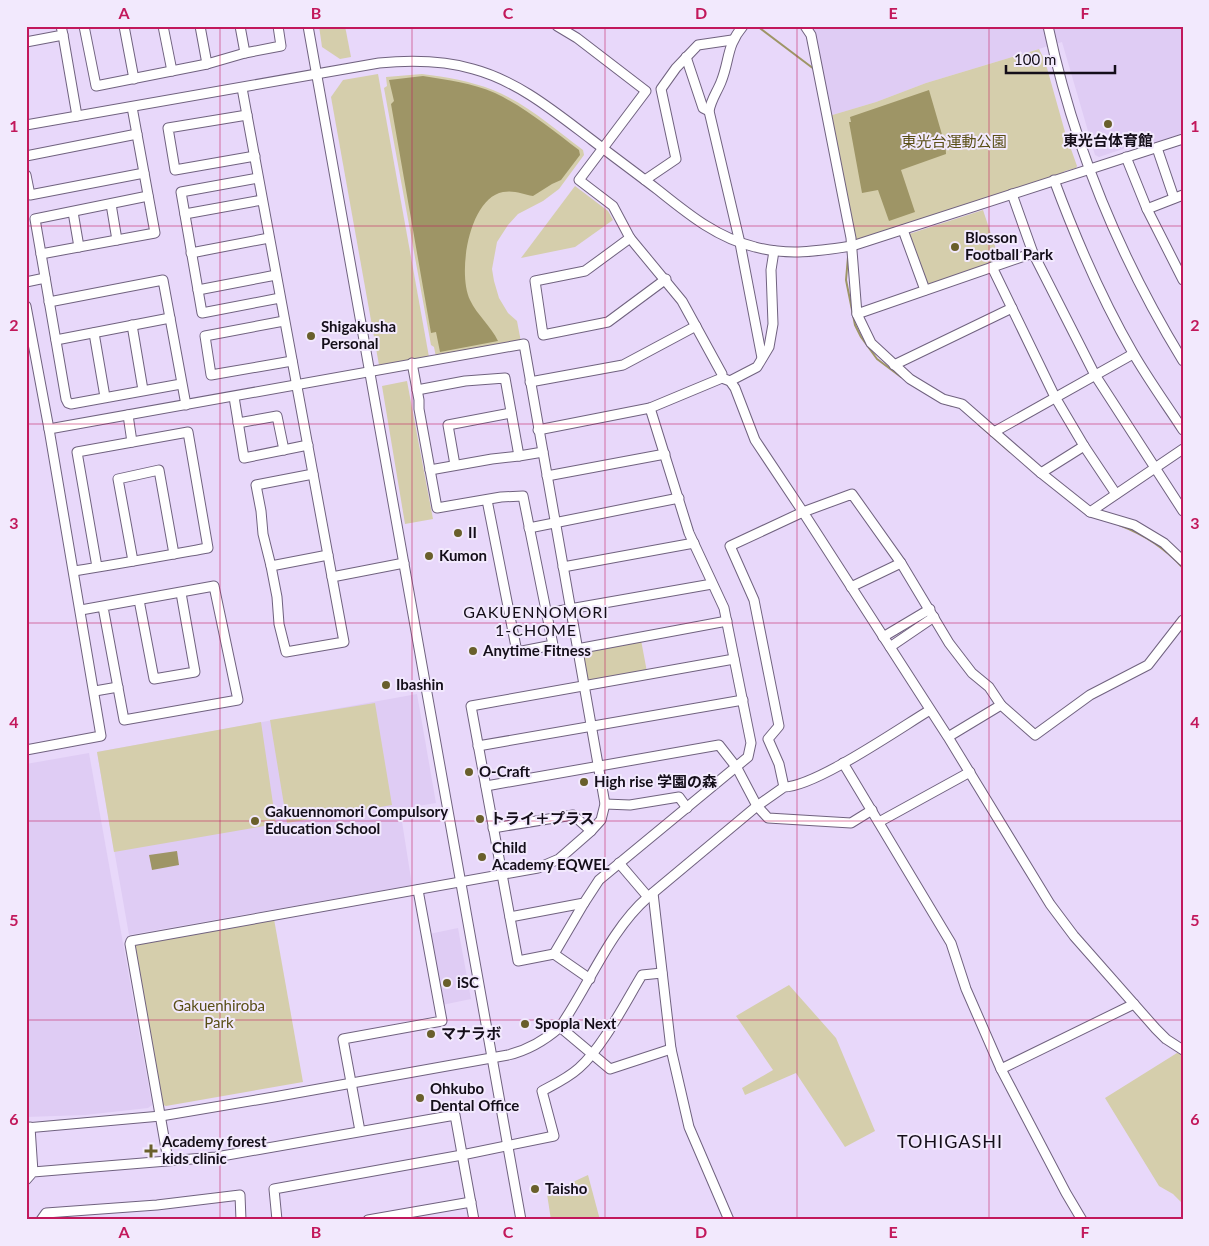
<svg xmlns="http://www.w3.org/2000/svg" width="1209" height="1246" font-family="Lato,'Noto Sans JP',sans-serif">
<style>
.built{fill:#dfccf4}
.green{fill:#d5ceac}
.water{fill:#9e9566}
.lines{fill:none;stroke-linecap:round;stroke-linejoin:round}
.stream{stroke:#9e9566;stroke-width:2}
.minor-casing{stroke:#70627f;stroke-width:11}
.minor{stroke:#fff;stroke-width:9}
.grid{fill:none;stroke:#c2185b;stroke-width:1;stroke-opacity:0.55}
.poi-dot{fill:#695f2b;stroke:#f2e9fd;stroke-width:2}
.labels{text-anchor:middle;stroke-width:4;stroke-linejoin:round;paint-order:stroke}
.poi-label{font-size:15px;font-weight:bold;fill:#140e19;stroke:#f2e9fd;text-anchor:start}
.park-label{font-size:15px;fill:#594e15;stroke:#f2e9fd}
.neighbourhood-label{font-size:16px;letter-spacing:1px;fill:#140e19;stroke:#f2e9fd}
.quarter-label{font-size:18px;letter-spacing:1px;fill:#140e19;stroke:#f2e9fd}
.neatline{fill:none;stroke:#c2185b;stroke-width:2}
.grid-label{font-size:16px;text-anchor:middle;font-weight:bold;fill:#c2185b}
</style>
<rect width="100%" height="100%" fill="#e8d8fa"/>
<g class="built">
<path d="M809 26H1183V133L1149 145 1147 141 1099 157 1095 155 1062 42 926 83 876 102 829 116Z"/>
<path d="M417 694 436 803 400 809 412 885 129 935 97 752Z"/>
<path d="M89 753 152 1105 148 1108 85 1115 26 1117V764Z"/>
<path d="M458 928 471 999 442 1005 429 934Z"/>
</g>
<g class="green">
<path d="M319 26H345L351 57 340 59 322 47Z"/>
<path d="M1039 49 1045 61 1065 132 1077 166 1076 168 1065 171 1058 176 859 241 856 240 829 116 876 102 926 83Z"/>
<path d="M378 74 429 357 379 365 331 97 343 80Z"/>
<path d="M422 74C447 77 470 81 493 90 526 103 555 129 583 150L584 155 559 189 543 201 518 214 508 225 497 242 492 269 494 281 499 298 508 313 517 321 521 342 436 357 434 347 431 345 384 88 387 86 386 77Z"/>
<path d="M575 186 608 211 613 220 575 247 521 258Z"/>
<path d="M983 210 1000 261 927 285 909 234Z"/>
<path d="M407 381 433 519 405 524 382 386Z"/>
<path d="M641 640 647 672 589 682 586 681 581 653 583 651Z"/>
<path d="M375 703 392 805 287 823 270 720Z"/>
<path d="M261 722 276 824 114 852 97 752Z"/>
<path d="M274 919 303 1082 166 1106 163 1105 134 946 136 944Z"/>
<path d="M789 985 836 1038 875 1131 845 1147 796 1073 745 1095 742 1088 773 1070 736 1016Z"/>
<path d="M1177 1053 1183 1055V1204L1173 1194 1159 1186 1105 1098Z"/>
<path d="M588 1175 600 1220H551L547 1194Z"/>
</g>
<g class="water">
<path d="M423 76C448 80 472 83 495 93 526 108 552 130 579 150L580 155 561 180 552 184 533 196C523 194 514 190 503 192 469 198 457 273 470 300 477 315 491 326 498 341L440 352 436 332 431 333 391 104 394 101 389 80Z"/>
<path d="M929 90 943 138H945L946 154 901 170 915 212 889 221 878 190 862 193 849 122H851L850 117Z"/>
<path d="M177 851 179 865 152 870 149 855Z"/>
</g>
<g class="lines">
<g class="stream">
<path d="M757 26 814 69"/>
<path d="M848 257 846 280 855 325 861 337 877 359 901 377"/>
<path d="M943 403 953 406"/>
<path d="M978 424 1010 452"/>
<path d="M1119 525C1143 534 1166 549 1183 568"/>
</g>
<defs>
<g id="minor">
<path d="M84 26 96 86 207 64"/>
<path d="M124 26 134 79"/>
<path d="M163 26 172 71"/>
<path d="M200 26 207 64 245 53 281 46 278 26"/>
<path d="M240 26 245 53"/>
<path d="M308 26 521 1220"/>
<path d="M557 26 577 38 646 91 579 180 613 206 630 238 682 301 722 374V378L730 381 735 388 755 440 803 512 730 546 754 600 779 726 768 739 779 764 784 787"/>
<path d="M743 26C726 46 730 60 721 82 717 92 711 100 709 111L740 243 762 358"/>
<path d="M805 26 811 35 851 238 857 314 871 343 910 379 943 399 962 404 1041 473 1090 512 1134 525 1164 543 1183 561"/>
<path d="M1048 26C1073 144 1120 258 1183 361"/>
<path d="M63 35 77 116"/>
<path d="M26 42 63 35 61 26"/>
<path d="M686 57 703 108 709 111"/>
<path d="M242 88 332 577"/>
<path d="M247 115 168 128 175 170 255 156"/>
<path d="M26 125 379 63C411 60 442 60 473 69 518 81 555 112 592 140 614 157 636 173 658 190 688 214 717 238 755 247 788 256 819 251 852 246L1183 139"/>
<path d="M1157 148 1174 198"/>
<path d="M26 156 137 134"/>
<path d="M1126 157 1147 209 1183 280"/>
<path d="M26 175 30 195 144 173"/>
<path d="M258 178 181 192 202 313 280 298"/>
<path d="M645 180 676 159 661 89 676 68 698 45 732 40"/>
<path d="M1054 180C1076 239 1101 298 1133 353 1148 379 1166 404 1183 430"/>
<path d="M1012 194 1033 253 1095 375 1183 511"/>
<path d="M148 196 35 219 66 399 68 403 71 404 181 384"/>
<path d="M111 204 117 240"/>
<path d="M1147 209 1183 195"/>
<path d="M73 212 79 247"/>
<path d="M185 214 262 200"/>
<path d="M903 230 925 290"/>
<path d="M630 238 585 271 535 281 543 335 608 322 666 279"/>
<path d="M191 253 269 238"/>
<path d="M41 254 155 233 132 107"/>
<path d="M992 267 1055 397 1084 446 1116 494"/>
<path d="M26 282 45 278"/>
<path d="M198 290 276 275"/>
<path d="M49 302 163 280 186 405"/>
<path d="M26 306 49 429 101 736 26 750"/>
<path d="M857 314 1033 253"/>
<path d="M284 321 205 336 211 375 292 361"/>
<path d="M132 325 143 390"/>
<path d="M94 333 105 397"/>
<path d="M56 340 170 318"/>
<path d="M412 363 419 400V409L437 508 501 497 523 496 553 645 517 652 487 500"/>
<path d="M894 365 1012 308"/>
<path d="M730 381 757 367 769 347 773 324 771 270 774 251"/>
<path d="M530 382 623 365 696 326"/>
<path d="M417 390 465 381 505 378 519 456"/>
<path d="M234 397 244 458 308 445"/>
<path d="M128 415 132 442"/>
<path d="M238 423 277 416 284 450"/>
<path d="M49 429 524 344 605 804 601 820 591 831 559 859 538 868 131 941 130 944 168 1160"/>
<path d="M538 430 650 408 722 378"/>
<path d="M994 432 1133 354"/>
<path d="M455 465 448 425 511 413"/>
<path d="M430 470 492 459 519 456 543 452"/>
<path d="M1041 473 1084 446"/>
<path d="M313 474 256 485 261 511 263 534 271 566 277 597 279 624 286 652 344 642 332 577 404 563"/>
<path d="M547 476 665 454"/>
<path d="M1090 512 1183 449"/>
<path d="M529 528 679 498"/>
<path d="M133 561 118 479 159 470 174 554"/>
<path d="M271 566 328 555"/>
<path d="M563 567 694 543"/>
<path d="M74 571C119 564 163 556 208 548L188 432 77 452 97 567"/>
<path d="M851 587 901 563"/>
<path d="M139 600 154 679 195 672 181 593"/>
<path d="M81 610 214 586 238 700 124 720 103 607"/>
<path d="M547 613 712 584"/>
<path d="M883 637 930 609"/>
<path d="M890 647 934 617"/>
<path d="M577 649 727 621"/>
<path d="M95 691 118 687"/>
<path d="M1001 705 1035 735 1090 695 1148 665 1183 620"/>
<path d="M948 737 1001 705 989 687 972 673 949 643 901 563 852 494 803 512 948 737 1050 904 1074 936 1156 1029 1166 1039 1183 1050"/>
<path d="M478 746 743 700"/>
<path d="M843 763 951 943 966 989 1001 1069 1066 1193 1082 1220"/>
<path d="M486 786 719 745 737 768 757 806 768 818 851 823 872 810"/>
<path d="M605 804 630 805 679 797 687 808"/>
<path d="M879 822 970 772"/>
<path d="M493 828 573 815 591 831"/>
<path d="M619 863 648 897"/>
<path d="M653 893 671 1049 689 1127 729 1220"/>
<path d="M510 917 584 903 599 880 748 757 751 743 724 608 689 533 650 408"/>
<path d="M554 954 584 903"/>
<path d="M590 979 554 954 518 961 471 706 734 659"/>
<path d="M560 1027 610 1069 671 1049"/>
<path d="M1001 1069 1134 1004"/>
<path d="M30 1127 33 1172"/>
<path d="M26 1128 161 1116 274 1097 508 1055C529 1050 544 1041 560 1027 589 985 610 930 648 897L757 806 784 787C815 787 900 728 930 710"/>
<path d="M360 1131 343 1039 442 1021 418 890"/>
<path d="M26 1180 33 1172 216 1157 455 1115 474 1220"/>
<path d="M41 1220 46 1213 157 1205 240 1195 241 1220"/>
<path d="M277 1220 274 1189 462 1155 554 1136 542 1091C555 1084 568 1078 579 1068 603 1047 625 1003 642 975L662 973"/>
<path d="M368 1220 471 1202"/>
</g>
</defs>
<use href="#minor" class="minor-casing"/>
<use href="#minor" class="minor"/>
</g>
<path class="grid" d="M220 26V1220M412 26V1220M605 26V1220M797 26V1220M989 26V1220M26 226H1183M26 424H1183M26 623H1183M26 821H1183M26 1020H1183"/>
<g class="poi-dot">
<circle cx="1108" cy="124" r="5"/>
<circle cx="955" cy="247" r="5"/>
<circle cx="311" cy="336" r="5"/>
<circle cx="458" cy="533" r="5"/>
<circle cx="429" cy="556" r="5"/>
<circle cx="473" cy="651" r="5"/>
<circle cx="386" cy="685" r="5"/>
<circle cx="469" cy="772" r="5"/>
<circle cx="584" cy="782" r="5"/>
<circle cx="480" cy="819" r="5"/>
<circle cx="255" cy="821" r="5"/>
<circle cx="482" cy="857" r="5"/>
<circle cx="447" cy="983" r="5"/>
<circle cx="525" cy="1024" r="5"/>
<circle cx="431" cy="1034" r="5"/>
<circle cx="420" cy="1098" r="5"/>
<path d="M148.5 1143.5h5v5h5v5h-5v5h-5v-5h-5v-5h5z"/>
<circle cx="535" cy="1189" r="5"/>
</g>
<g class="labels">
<g class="poi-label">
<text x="1108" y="146" text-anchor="middle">東光台体育館</text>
<text x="965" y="243">Blosson<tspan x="965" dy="17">Football Park</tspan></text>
<text x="321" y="332">Shigakusha<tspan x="321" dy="17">Personal</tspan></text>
<text x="468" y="538">II</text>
<text x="439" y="561">Kumon</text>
<text x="483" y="656">Anytime Fitness</text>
<text x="396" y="690">Ibashin</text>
<text x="479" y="777">O-Craft</text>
<text x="594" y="787">High rise 学園の森</text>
<text x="265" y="817">Gakuennomori Compulsory<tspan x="265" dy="17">Education School</tspan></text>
<text x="490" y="824">トライ＋プラス</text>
<text x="492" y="853">Child<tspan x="492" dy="17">Academy EQWEL</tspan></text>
<text x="457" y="988">iSC</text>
<text x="535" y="1029">Spopla Next</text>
<text x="441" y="1039">マナラボ</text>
<text x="430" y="1094">Ohkubo<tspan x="430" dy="17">Dental Office</tspan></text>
<text x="162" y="1147">Academy forest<tspan x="162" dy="17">kids clinic</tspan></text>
<text x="545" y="1194">Taisho</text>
</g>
<g class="park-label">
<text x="954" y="147">東光台運動公園</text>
<text x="219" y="1011">Gakuenhiroba<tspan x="219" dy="17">Park</tspan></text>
</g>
<g class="neighbourhood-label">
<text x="536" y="618">GAKUENNOMORI<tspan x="536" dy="18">1-CHOME</tspan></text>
</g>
<g class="quarter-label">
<text x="950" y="1148">TOHIGASHI</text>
</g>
</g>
<rect width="1209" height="1246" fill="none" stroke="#f2e9fd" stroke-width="55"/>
<path d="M1006 65v8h109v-8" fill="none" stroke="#140e19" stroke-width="2.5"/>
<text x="1014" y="65" font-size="15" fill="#140e19" stroke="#f2e9fd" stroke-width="4" paint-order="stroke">100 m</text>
<rect x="28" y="28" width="1154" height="1190" class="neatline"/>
<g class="grid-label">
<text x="124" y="19">A</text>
<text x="316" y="19">B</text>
<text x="508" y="19">C</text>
<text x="701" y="19">D</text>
<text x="893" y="19">E</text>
<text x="1085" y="19">F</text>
<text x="14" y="132">1</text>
<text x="1195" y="132">1</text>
<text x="14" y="331">2</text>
<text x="1195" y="331">2</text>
<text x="14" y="529">3</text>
<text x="1195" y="529">3</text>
<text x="14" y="728">4</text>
<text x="1195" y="728">4</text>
<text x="14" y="926">5</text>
<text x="1195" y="926">5</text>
<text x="14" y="1125">6</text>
<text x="1195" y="1125">6</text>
<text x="124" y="1238">A</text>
<text x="316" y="1238">B</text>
<text x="508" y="1238">C</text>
<text x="701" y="1238">D</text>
<text x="893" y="1238">E</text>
<text x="1085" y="1238">F</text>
</g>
</svg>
